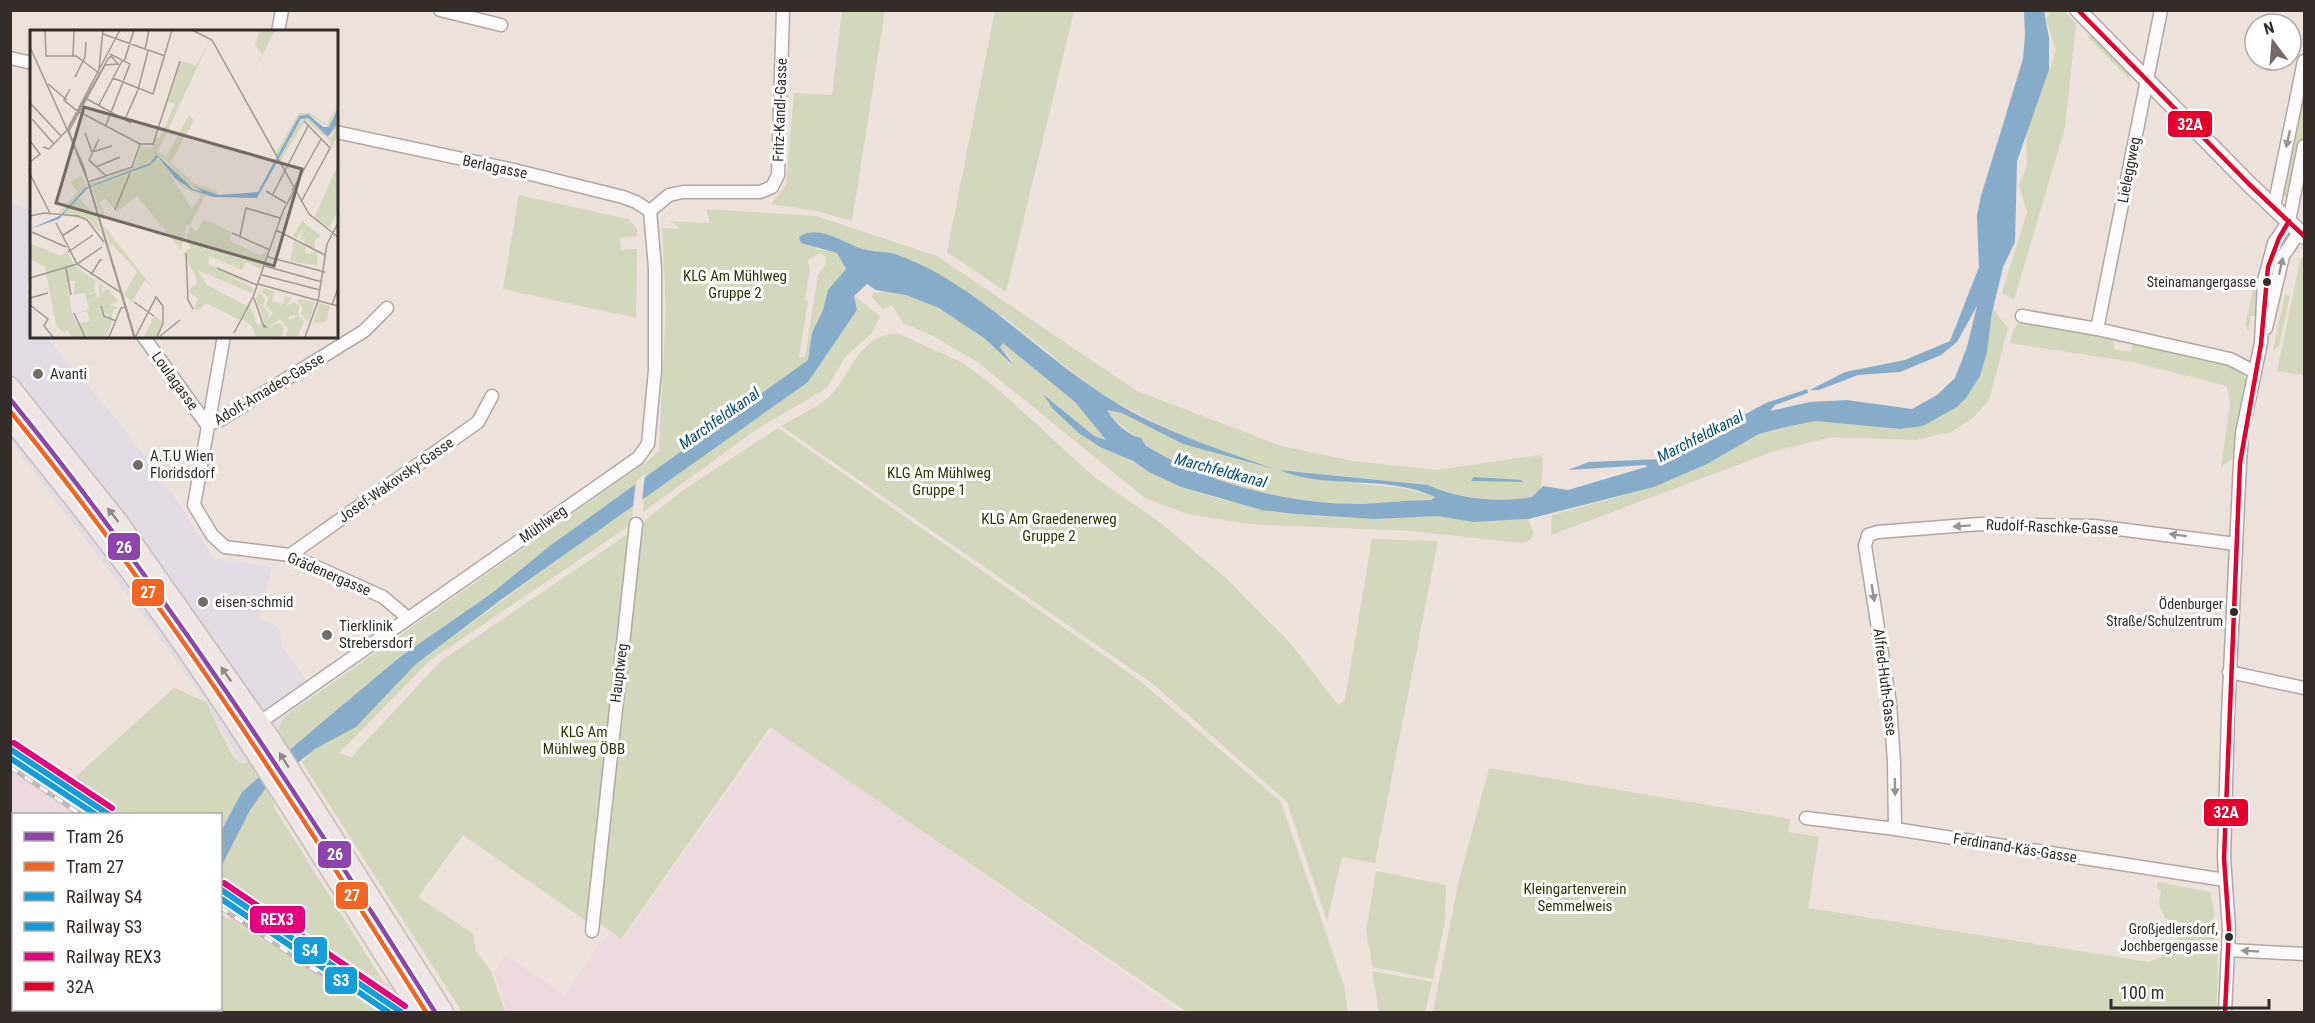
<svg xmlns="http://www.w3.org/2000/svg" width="2315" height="1023" font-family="'Roboto Condensed',sans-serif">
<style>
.commercial{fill:#e2dbe4}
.industrial{fill:#ead9dd}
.built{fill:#e7d4c9}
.green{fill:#d3d7bb;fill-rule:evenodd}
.water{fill:#86acca}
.pier{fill:#ece1db}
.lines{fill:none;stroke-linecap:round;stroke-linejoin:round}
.minor-casing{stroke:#b1a8a3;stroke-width:15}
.tertiary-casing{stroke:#b1a8a3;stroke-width:18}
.primary-casing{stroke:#c3bfbb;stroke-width:21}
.minor{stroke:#fcfafa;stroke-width:12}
.tertiary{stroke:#fcfafa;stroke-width:15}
.primary{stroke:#eee5e4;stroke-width:18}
.rail-casing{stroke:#bdbbb9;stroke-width:5}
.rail{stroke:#fff;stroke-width:3;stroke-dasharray:9;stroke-linecap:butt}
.bus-1-casing{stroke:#fff;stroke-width:9}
.bus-1{stroke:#e4002b;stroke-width:4.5}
.rail-1-casing{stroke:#fff;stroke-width:10}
.rail-2-casing{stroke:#fff;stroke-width:10}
.rail-3-casing{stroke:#fff;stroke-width:10}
.rail-1{stroke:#159dd9;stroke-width:6}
.rail-2{stroke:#159dd9;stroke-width:6}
.rail-3{stroke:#e5007d;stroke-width:6}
.tram-1-casing{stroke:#fff;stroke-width:9}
.tram-2-casing{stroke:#fff;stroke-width:9}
.tram-1{stroke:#8e44ad;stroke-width:4.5}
.tram-2{stroke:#f26522;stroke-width:4.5}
.oneway{fill:#989391}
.oneway2{fill:#908886}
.bus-dot{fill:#332c28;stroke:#fff;stroke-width:2}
.poi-dot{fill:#746b67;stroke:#fff;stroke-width:2}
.labels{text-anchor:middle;stroke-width:6;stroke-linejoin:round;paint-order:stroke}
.bus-label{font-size:14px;fill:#332c28;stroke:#fff;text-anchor:end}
.street-label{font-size:15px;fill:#332c28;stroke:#fff}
.park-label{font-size:15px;fill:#2c3907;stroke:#fff}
.poi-label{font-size:15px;fill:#332c28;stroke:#fff;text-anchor:start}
.water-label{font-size:16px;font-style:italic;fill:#07517d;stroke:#fff}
.inset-road{fill:none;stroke:#a29993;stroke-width:1.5}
.view{fill:#746b67;fill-opacity:0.15;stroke:#746b67;stroke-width:3}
.inset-edge{fill:none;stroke:#332c28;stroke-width:3}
.line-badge{stroke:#fff;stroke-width:2}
.badge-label{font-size:16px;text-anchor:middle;font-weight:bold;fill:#fff}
</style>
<rect width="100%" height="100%" fill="#ece1db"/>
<path class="commercial" d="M10 203 31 209V281L25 286 29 292 26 295 31 302 32 336H53L49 340 118 421 174 496 214 559 272 567 259 618 279 627 282 647 317 694 284 717 278 733 247 762H240L206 702 152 627 11 442Z"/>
<g class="industrial">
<path d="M773 728 1180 1012H507L494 972 505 955 565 995 600 943 610 934 622 941Z"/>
<path d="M10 762 87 814H14V1010H108L106 1012H11Z"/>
</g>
<g class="built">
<path d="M10 740 83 787 122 814H87L11 762Z"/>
<path d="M243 890 391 987 407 1012H380L229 919Z"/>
</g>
<g class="green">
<path d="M842 11H885L852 221 816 211 771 204 786 185 794 93 832 95Z"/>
<path d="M995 11H1074L1006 292 947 252Z"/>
<path d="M2051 11H2064L2076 23 2065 127 2014 300 2002 293 2027 212 2019 186 2027 165 2026 135 2056 51 2046 19Z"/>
<path d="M2092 33 2133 74 2128 78 2088 37Z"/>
<path d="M2304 87V131L2289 200 2282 193Z"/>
<path d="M519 195 628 219 637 229V236L620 238 621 250 637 249 636 318 503 289Z"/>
<path d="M706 209 816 216 937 256 1137 391 1281 446 1353 461 1437 470 1539 455 1543 458 1541 488 1532 497C1499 503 1458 499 1428 485L1279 470 1327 480 1408 489 1435 497 1431 500C1408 500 1385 503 1362 504 1286 504 1210 484 1146 446 1142 438 1117 426 1107 410L1122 413 1183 444 1272 469 1183 437 1119 404 1093 388 1009 321 936 273 895 254 860 249 822 233 815 249 837 253 846 269 828 290 823 310 812 333 808 360 551 545 492 593 400 657 242 792 221 831 220 814H122L71 781 174 688 206 702 232 755 241 764C260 761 277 734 284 717L645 463 659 451 666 309 662 228 681 229 670 221 710 223ZM820 253 826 257V264L818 275 805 357H799L808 301 805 300 810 269 808 260Z"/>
<path d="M2301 257 2304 258V375L2277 371Z"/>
<path d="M2253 290H2256L2258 313 2257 316H2251L2248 331 2245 325Z"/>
<path d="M889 291C939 302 979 329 1013 367L1011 358 1000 347 1003 343 1075 402 1106 440 1094 436 1044 394 1053 409 1117 454 1181 487 1219 499 1295 514 1375 519 1438 516 1473 522 1528 519 1534 534 1530 540 1522 543 1410 531 1249 524 1187 514 1145 498 979 363 933 336 903 323 892 305 883 309 871 296 874 293Z"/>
<path d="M2285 295 2290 296 2279 346 2273 350Z"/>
<path d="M854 296 880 316 872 333 845 357 827 388 757 429 643 512 644 497 808 382 857 310Z"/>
<path d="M1993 309 2008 328 1991 393 1988 401 1973 418 1951 432 1916 440 1831 437 1772 452 1551 535 1552 515 1654 487 1707 464 1759 434 1786 427 1815 421 1900 429 1923 426 1957 407 1973 387 1987 352Z"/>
<path d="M2021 319 2113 338 2114 349 2131 352 2134 341C2159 347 2236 355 2246 380L2233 458 2221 467 2230 404 2227 386 2133 362 2010 343 2013 331Z"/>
<path d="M897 333 963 363 999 390 1093 476 1162 524 1227 579 1291 644 1338 705 1345 700 1372 539 1438 541 1375 863 1342 857 1327 921 1287 802 1153 684 781 426C796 417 816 408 829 397 853 375 855 337 897 333Z"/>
<path d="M778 428 1139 680 1281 802 1344 986 1348 1012H1187L770 727 621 939 601 924 592 925 463 835 418 897 473 934 476 951 491 971 505 1012H462L302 762 315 749 356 727 416 664 633 505 632 524 429 661 339 753 353 758V755L441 661 628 534 682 491Z"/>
<path d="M1489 768 1790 819 1788 832 1819 837 1808 908 2149 962 2161 957 2183 932 2193 929 2217 932 2218 973 2216 1012H1433L1458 884Z"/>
<path d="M266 788 275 803 273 806 384 983 243 890 240 893 221 881C220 849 247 814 266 788Z"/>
<path d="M1376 871 1446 885 1445 921 1433 979 1373 967 1366 931Z"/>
<path d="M2158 882 2210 892 2215 915 2210 925 2200 927 2166 919 2159 905 2161 890 2157 889Z"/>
<path d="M221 915 229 919 380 1012H150L151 1010H220Z"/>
<path d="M1372 971 1432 982 1425 1012H1379Z"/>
</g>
<g class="water">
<path d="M2024 11H2044L2049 38V70L2017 161 2015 242 2003 267 1992 313 1987 352 1980 376 1966 398 1957 407 1923 426 1900 429 1815 421 1786 427 1759 434 1707 464 1654 487 1528 519 1473 522 1438 516 1375 519 1295 514 1262 510 1181 487 1149 472 1133 461 1100 447 1079 433 1053 409 1043 394 1094 436 1106 440 1075 402 1003 343 1000 347 1015 367 984 338 939 308 906 295 876 290 867 284 854 296 857 310 808 382 502 599 416 664 356 727 315 749 266 788 250 810 221 867V831L242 792 307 735 400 657 492 593 551 545 808 360 812 333 823 310 828 290 846 269 837 253 801 243 799 237C818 224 841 241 859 248 870 252 883 251 895 254 909 259 924 266 937 273 1002 310 1054 366 1118 404 1167 433 1221 450 1274 469L1183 444 1122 413 1107 410C1114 422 1127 435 1141 438L1146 446C1210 484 1286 504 1361 504 1384 503 1407 500 1431 500L1435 497C1387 474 1327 490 1279 470L1428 485C1458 499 1499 503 1532 497L1543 486 1568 490 1646 467 1647 465 1568 470 1589 462 1662 459 1766 403 1807 389 1808 393 1775 405 1770 411 1810 402 1847 400 1912 409 1937 395 1955 378 1967 347 1977 306 1957 342 1941 355 1900 372 1858 375 1819 390H1810L1845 372 1905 360 1950 341 1979 267 1977 216 1981 196 2023 59 2025 35Z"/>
<path d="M1474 477 1521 480 1523 482 1471 481Z"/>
</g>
<path class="pier" d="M645 474 642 501 633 508 636 481Z"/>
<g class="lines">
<defs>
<g id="minor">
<path d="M440 10 501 25"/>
<path d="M278 32 282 10"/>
<path d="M10 58 32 63"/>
<path d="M336 132 514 170 623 197 636 202 650 211"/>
<path d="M2274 207 2304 61"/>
<path d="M650 211 669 195 683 192H760L772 187 778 175 783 10"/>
<path d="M2022 316 2097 329 2230 359 2255 372"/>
<path d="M2266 328 2283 256 2300 231"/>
<path d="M2097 329 2161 10"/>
<path d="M143 336 207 425 220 420 364 331 387 308"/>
<path d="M224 336 194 505 212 535 225 547 290 555 383 597 408 618"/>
<path d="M290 555 478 422 492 396"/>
<path d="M2229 672 2304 688"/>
<path d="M243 734 638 458 648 444 655 370V268L650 211"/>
<path d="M1806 818 1895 829 2225 880"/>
<path d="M1895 829 1894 762 1890 704 1865 546 1868 535 1878 532 1980 524 2094 526 2236 544"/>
<path d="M592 931 636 524"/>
<path d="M2228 950 2304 954"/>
<path d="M2225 1012 2229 929 2224 858 2228 715 2240 463 2242 433 2261 343 2264 281 2274 243 2289 221 2304 146"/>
</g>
<path id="tertiary" d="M2078 10 2249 184 2304 236"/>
<g id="primary">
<path d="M10 386 118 521 271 739 444 1012"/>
<path d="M10 419C67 490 124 561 176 635 262 758 339 886 420 1012"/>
</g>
</defs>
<use href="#minor" class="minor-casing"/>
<use href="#tertiary" class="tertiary-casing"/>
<use href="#primary" class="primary-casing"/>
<use href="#minor" class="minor"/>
<use href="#tertiary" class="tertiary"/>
<use href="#primary" class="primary"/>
<defs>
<g id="rail">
<path d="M10 767 80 814"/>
<path d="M220 907 308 966 388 1012"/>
</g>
</defs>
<use href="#rail" class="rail-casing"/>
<use href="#rail" class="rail"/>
<defs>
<g id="bus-1">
<path d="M2078 10 2249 184 2304 236"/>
<path d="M2225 1012 2229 929 2224 858 2240 463 2261 344 2268 267 2279 238 2289 221"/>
</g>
</defs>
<use href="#bus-1" class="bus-1-casing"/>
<use href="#bus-1" class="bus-1"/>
<defs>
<g id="rail-1">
<path d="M10 749 108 814"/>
<path d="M220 889 401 1012"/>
</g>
<g id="rail-2">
<path d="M10 758 95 814"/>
<path d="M220 898 388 1012"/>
</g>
<g id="rail-3">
<path d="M14 743 112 808"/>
<path d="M224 883 405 1006"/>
</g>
</defs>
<use href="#rail-1" class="rail-1-casing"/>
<use href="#rail-2" class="rail-2-casing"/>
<use href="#rail-3" class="rail-3-casing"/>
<use href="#rail-1" class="rail-1"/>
<use href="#rail-2" class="rail-2"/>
<use href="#rail-3" class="rail-3"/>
<defs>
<path id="tram-1" d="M10 399C167 593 302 801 435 1012"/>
<path id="tram-2" d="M10 411C164 601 296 806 426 1012"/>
</defs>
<use href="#tram-1" class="tram-1-casing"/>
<use href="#tram-2" class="tram-2-casing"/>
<use href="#tram-1" class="tram-1"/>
<use href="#tram-2" class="tram-2"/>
</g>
<defs><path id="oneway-solid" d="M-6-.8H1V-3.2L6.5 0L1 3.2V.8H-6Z" transform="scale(1.5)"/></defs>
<g class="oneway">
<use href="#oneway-solid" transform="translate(2288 139) rotate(102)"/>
<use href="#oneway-solid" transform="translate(2281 266) rotate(-77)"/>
<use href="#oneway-solid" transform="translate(1962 526) rotate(176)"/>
<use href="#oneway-solid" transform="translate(2178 535) rotate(-173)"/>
<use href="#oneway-solid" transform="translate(1873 593) rotate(81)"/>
<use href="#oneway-solid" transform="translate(1895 787) rotate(89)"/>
<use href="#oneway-solid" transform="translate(2250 951) rotate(-177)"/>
</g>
<g class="oneway2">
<use href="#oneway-solid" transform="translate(113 515) rotate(-128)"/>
<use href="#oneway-solid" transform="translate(226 674) rotate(-125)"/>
<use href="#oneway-solid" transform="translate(284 760) rotate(-122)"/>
</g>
<g class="bus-dot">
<circle cx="2267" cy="282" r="5"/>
<circle cx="2234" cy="612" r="5"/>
<circle cx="2229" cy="937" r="5"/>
</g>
<g class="poi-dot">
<circle cx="38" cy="374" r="6"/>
<circle cx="138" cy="465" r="6"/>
<circle cx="203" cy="602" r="6"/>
<circle cx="327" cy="635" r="6"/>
</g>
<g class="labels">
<g class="bus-label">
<text x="2256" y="287">Steinamangergasse</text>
<text x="2223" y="609">Ödenburger<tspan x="2223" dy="17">Straße/Schulzentrum</tspan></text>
<text x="2218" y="934">Großjedlersdorf,<tspan x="2218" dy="17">Jochbergengasse</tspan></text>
</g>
<g class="street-label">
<text transform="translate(780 110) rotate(-88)" y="5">Fritz-Kandl-Gasse</text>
<text transform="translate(495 167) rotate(12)" y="5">Berlagasse</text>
<text transform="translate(2129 170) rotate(-79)" y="5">Lieleggweg</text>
<text transform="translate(175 381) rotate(54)" y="5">Loulagasse</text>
<text transform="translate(269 389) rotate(-31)" y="5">Adolf-Amadeo-Gasse</text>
<text transform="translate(396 480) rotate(-35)" y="5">Josef-Wakovsky-Gasse</text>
<text transform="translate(543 524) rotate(-35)" y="5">Mühlweg</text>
<text transform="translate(2052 527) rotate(2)" y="5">Rudolf-Raschke-Gasse</text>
<text transform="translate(329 574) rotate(23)" y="5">Grädenergasse</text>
<text transform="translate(619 673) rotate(-83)" y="5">Hauptweg</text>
<text transform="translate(1885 682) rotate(83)" y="5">Alfred-Huth-Gasse</text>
<text transform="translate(2015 848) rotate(9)" y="5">Ferdinand-Käs-Gasse</text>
</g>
<g class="park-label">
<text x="735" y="281">KLG Am Mühlweg<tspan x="735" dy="17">Gruppe 2</tspan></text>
<text x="939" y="478">KLG Am Mühlweg<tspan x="939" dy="17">Gruppe 1</tspan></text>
<text x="1049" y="524">KLG Am Graedenerweg<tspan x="1049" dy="17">Gruppe 2</tspan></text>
<text x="584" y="737">KLG Am<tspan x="584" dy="17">Mühlweg ÖBB</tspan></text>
<text x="1575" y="894">Kleingartenverein<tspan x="1575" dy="17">Semmelweis</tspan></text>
</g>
<g class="poi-label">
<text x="50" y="379">Avanti</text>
<text x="150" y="461">A.T.U Wien<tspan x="150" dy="17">Floridsdorf</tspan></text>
<text x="215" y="607">eisen-schmid</text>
<text x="339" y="631">Tierklinik<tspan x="339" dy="17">Strebersdorf</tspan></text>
</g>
<g class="water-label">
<text transform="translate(719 418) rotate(-35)" y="6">Marchfeldkanal</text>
<text transform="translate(1700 436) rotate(-27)" y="6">Marchfeldkanal</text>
<text transform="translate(1221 470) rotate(15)" y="6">Marchfeldkanal</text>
</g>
</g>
<g transform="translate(30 30)">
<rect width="308" height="308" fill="#ece1db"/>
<path d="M230 0H245L224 42 232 24 225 15ZM180 10 128 121 136 127 159 85 164 90 141 132 163 153 187 161 186 165 155 154 140 134 126 123 120 133 56 158 31 185 29 182 48 162 40 152 52 146 56 155 104 137 111 116 121 118 126 107 130 108 145 74 138 71 151 31 166 36ZM307 75 299 97 276 83 269 86 247 128 245 124 269 83H280L297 95ZM273 88H278L298 107H302L307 91V106L301 119 300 110 275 90 250 132 251 122ZM126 128 139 136 152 155 184 167 175 166 160 195 157 194 151 220 107 166 87 182 75 168 69 173 74 182 72 189 62 157 101 143ZM138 141 152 157 171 165 162 179ZM307 137V183L299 198 284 188ZM49 168 66 186 71 203 58 190 33 185ZM274 188 273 192 291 206 285 210 284 220 274 213 275 208 270 211 273 198 267 208 263 206ZM174 189 201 202 200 211 230 225 235 223 234 218 238 220 233 240 216 232 212 240 175 224 179 226 178 234 226 255 195 245 224 258 222 263 167 240 177 255 217 276 210 290 175 273 170 280 164 279 168 269 158 261 167 253 165 245 153 223 161 218 156 210 160 196 166 202ZM73 195 123 258 115 250 102 272 94 265 107 241 81 213 82 220ZM264 211 276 217 275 224 286 222 288 235 260 232ZM0 213 31 226 37 222 45 236 66 251 64 255 65 261 56 265 66 262 67 267 58 271 70 267 68 252 77 259 71 257 73 262 77 259 80 261 81 272V263L88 271 79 275 89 278 83 280 82 289 68 276 74 287 82 290 77 307H55L49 294 60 291 57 281 45 284 59 279 55 263 44 265 45 251H39L36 239 42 284 54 307H42L38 300 32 302 26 295 15 237 0 229ZM231 257 229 262 235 269 233 276 239 283 237 290 243 283 236 276 239 268 232 262 233 258 244 261 242 271 253 274 255 266 262 268 255 277 263 272 269 275V285L259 286V291L268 285 274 292 267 307 256 306 258 299 250 289 239 297 248 293 253 296V305L247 307H226L221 295 212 290 219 274 228 296 232 291 237 298 226 269ZM272 269 285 272 279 292 271 284 273 278 267 271ZM289 273 300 276 296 292 287 293 283 292ZM124 286 133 292 126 307H114Z" fill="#d3d7bb" fill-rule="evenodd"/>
<path d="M307 80 306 96 298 107 278 88 271 89 227 168 184 167 162 160 146 149 128 127 120 135 58 158 29 189 0 199 31 185 55 158 120 133 126 125 123 121 163 159 174 162 162 156 189 165 228 162 269 86 278 84 293 97H299Z" fill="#86acca"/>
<path class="inset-road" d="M15 0 16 26H46L69 43M162 0 182 10 279 184 308 207M73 4 135 26M0 17 53 135 105 307M115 20 119 0M43 26 44 0M94 32 104 0M69 39 73 0M47 44 45 47 55 27 56 12M83 48 123 64 142 0M18 54 37 70M40 59 34 70 46 80 110 114M55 68 101 93M0 73 31 106M69 75 92 31M2 89 24 114M95 89 108 60 118 21M76 95 100 34 80 24M55 103 62 122 82 116M69 109 59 130 76 146M0 111 10 124 0 132M110 114H123L150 31M13 117 19 119 37 100 90 0M66 137 90 127M0 144 20 183M58 152 102 137 110 114M236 161 256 173M262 161 291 109M243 164 278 96M271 172 300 118 274 91M85 180 100 143M0 186 14 183 48 186 57 190 74 212M26 193 47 234 93 264M246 200 295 225M2 202 36 217M202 203 240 220M32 206 49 195M210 206 216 178 250 188M38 222 63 205M156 223 158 270 163 279M238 227 295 242M235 236 292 252M36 238 41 265M187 238 227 255M61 245 70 230H71L68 232M232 245 290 260M0 248 47 234 72 217M228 254 308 276M0 268 18 263M224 268 234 297H236L233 294M104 272 124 286M0 275 18 289 14 296 23 307M302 275 308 258M71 276 74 286 86 291M44 283 55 307M204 303 223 267 253 181 264 161M106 306 126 267 133 276V293L127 307M79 307 91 278 97 277M104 307 58 152 38 101V99L78 29 81 26 88 34 75 35 39 101 59 154 105 307M129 307 150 290M275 307 288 271 297 214 308 193"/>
<path class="view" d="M54 77 272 139 244 236 26 173Z"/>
<rect width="308" height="308" class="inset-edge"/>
</g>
<g class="line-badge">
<rect x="2167" y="110" width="46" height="28" rx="6" fill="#e4002b"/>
<rect x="107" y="532" width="34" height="29" rx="6" fill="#8e44ad"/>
<rect x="131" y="578" width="34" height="29" rx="6" fill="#f26522"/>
<rect x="2203" y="798" width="46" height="29" rx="6" fill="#e4002b"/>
<rect x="317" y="840" width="35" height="29" rx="6" fill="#8e44ad"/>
<rect x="335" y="881" width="34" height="29" rx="6" fill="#f26522"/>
<rect x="249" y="905" width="57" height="29" rx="6" fill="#e5007d"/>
<rect x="293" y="936" width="35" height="29" rx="6" fill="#159dd9"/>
<rect x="324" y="966" width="34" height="29" rx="6" fill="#159dd9"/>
</g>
<g class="badge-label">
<text x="2190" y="130">32A</text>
<text x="124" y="553">26</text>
<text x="148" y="598">27</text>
<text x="2226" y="818">32A</text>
<text x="335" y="860">26</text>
<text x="352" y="901">27</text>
<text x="277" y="925">REX3</text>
<text x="310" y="956">S4</text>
<text x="341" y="986">S3</text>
</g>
<rect width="2315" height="1023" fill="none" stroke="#332c28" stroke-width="24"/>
<rect x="12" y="813" width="210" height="198" fill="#ffffff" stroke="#adaba9" stroke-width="1.5"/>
<rect x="24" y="832" width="30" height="9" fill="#8e44ad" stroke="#adaba9" stroke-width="1.5"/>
<text x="66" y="843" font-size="18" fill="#332c28">Tram 26</text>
<rect x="24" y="862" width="30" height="9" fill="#f26522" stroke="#adaba9" stroke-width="1.5"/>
<text x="66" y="873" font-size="18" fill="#332c28">Tram 27</text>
<rect x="24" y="892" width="30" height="9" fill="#159dd9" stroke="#adaba9" stroke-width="1.5"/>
<text x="66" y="903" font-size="18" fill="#332c28">Railway S4</text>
<rect x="24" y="922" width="30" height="9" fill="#159dd9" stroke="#adaba9" stroke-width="1.5"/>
<text x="66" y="933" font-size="18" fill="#332c28">Railway S3</text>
<rect x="24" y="952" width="30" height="9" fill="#e5007d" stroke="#adaba9" stroke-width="1.5"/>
<text x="66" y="963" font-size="18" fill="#332c28">Railway REX3</text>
<rect x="24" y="982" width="30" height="9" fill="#e4002b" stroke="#adaba9" stroke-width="1.5"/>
<text x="66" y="993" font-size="18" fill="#332c28">32A</text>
<g transform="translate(2273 42) rotate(344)"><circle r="28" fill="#ffffff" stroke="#adaba9" stroke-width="1.5"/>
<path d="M0-4.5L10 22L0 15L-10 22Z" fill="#746b67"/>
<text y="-9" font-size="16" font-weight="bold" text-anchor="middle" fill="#332c28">N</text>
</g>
<path d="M2111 999v9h158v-9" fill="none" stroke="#332c28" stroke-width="3"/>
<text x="2120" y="999" font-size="18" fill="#332c28" stroke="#ffffff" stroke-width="4.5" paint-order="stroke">100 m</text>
</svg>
